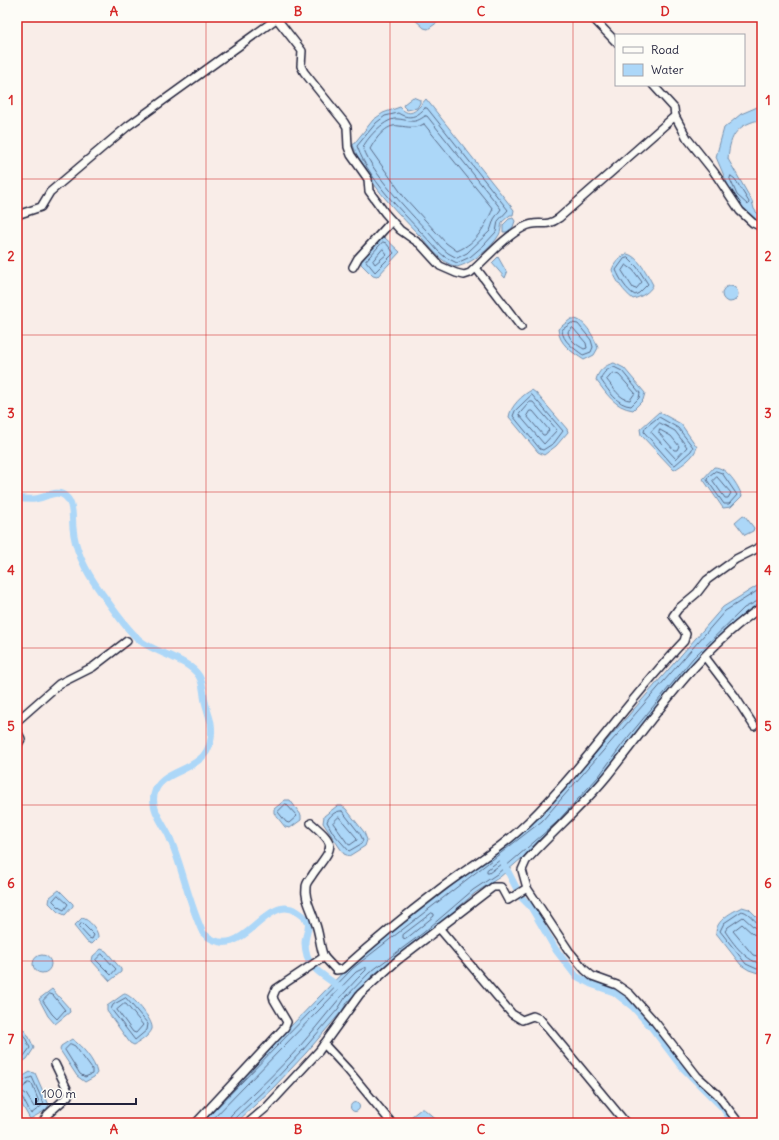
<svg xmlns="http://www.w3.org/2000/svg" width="779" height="1140" font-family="Delius,sans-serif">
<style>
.water{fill:#acd7f8;stroke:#758fac}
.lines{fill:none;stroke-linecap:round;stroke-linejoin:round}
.shore{stroke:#596a87;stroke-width:1}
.canal{stroke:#acd7f8;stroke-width:7}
.minor-casing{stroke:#22223b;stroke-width:10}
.minor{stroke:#fdfcf7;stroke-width:7}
.grid{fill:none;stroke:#d62828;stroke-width:1;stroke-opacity:0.55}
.neatline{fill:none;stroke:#d62828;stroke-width:1.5}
.grid-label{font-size:13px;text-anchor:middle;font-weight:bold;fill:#d62828}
</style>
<rect width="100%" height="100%" fill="#f9ede8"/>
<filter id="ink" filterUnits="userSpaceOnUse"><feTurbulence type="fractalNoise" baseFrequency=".025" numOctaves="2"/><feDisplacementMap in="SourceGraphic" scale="8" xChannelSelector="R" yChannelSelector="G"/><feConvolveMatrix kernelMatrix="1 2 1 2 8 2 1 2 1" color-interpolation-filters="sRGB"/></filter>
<g filter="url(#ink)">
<g class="water">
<path d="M412 17H445L428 29 424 28Z"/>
<path d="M413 97 420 100V103L417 108 407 110 403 106 404 104Z"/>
<path d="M426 99 514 210 513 215H510L502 222C501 226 501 232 499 235 491 249 472 263 457 267 439 262 432 248 420 236 394 209 365 180 353 145L373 120 383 113 400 107C411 120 418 108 426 99Z"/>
<path d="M762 105V119C738 125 730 133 728 159L752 201 754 209 757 213H762V223L758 225 733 197 716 157 724 128 741 114Z"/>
<path d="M513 218 515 221 513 227 507 232H503V225L509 219Z"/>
<path d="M384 237 400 252 377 277 373 276 361 264V260Z"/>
<path d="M627 254C638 256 648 275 653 285 650 292 641 297 633 299 623 291 617 282 612 270 614 263 620 257 627 254Z"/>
<path d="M498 257 507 273 505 278 492 263Z"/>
<circle cx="730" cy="294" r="8"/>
<path d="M571 319C584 317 594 337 598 348L594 355 584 360C572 352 559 344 558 329Z"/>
<path d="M614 363 624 368 645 393 643 400 633 410C614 407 607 394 596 380 598 371 605 365 614 363Z"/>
<path d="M532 390 536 393 567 429 568 432 556 446 544 455 538 452 509 417C510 407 523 394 532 390Z"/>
<path d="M659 412 681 424 697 447C694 457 684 464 674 470L641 435 640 429Z"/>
<path d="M714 467C727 467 738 485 742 496L731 507 723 508 703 479Z"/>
<path d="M743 515 745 516 754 528 753 531 745 535 735 522Z"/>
<path d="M762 583V602L747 611 696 660 628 744 602 778 559 826 500 877 475 893 425 936 372 976 348 1001 342 1011 306 1053 274 1087 236 1123H197L350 965 539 818 723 607Z"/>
<path d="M285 800H290L301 815V820L290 828 285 827 274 813V809Z"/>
<path d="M337 806H342L346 809 364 832 367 840 365 846 349 856 344 854 323 823 324 816Z"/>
<path d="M59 890 73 904V906L65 915 58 912 49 903 50 897Z"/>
<path d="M742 907 749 909 762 922V971L758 973 749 970 741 965 716 933C716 920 732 912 742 907Z"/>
<path d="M82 918C89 919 99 931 98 938L92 944 87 942 74 926Z"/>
<path d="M101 949 106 951 121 969V972L110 981 92 961 93 956Z"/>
<circle cx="42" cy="964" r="9"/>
<path d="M52 989 69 1008 70 1012 55 1024 48 1016 39 999Z"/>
<path d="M124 994C132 994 154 1021 152 1029 150 1035 140 1042 134 1045L130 1043 107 1011V1006Z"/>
<path d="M17 1022 28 1035 34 1048 27 1059 17 1065Z"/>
<path d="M72 1039C82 1046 95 1061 97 1073L94 1077 85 1082 77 1076 60 1050 61 1046Z"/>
<path d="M30 1072 35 1073 49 1105 46 1110 30 1119 17 1096V1080Z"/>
<circle cx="355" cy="1107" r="4.5"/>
<path d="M421 1109H424L440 1123H403Z"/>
</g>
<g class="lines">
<g class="shore">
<path d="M425 108H427L508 210 498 221 496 232 484 245 470 257 457 263 445 257 438 251C411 219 371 186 357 146L376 123 385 116 398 113C409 120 417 117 425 108Z"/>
<path d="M425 116H427L501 209 494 219 490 231 467 253 457 258 448 253 441 247C418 219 376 182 363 147 368 137 386 117 398 119 410 120 413 125 425 116Z"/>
<path d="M424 124 493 209C484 227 478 242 457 251L446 243 404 197 370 149C375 140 386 123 399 126 409 127 414 129 424 124Z"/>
<path d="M731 176 735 179 749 202 748 205 737 195 730 179Z"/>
<path d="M383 242 386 243 394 253 375 272 366 261Z"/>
<path d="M383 249 387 254 375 264 373 261Z"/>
<path d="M628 258 637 267 648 284 639 293 635 295C626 290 620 279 616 270L624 259Z"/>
<path d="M626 265 633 270 642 282 636 289 633 288 622 271Z"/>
<path d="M572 323 578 324 591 340 593 347 591 352 583 355C575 349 562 341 562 330Z"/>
<path d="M573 328 586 343 587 348 584 349C577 345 569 340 568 332Z"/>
<path d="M614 367 622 371 640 393 639 398 631 406C617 405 609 391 601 380 601 374 608 368 614 367Z"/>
<path d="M613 373 619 375 635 393 630 400C620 400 613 387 607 380Z"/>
<path d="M532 395 563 431 554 443 543 450 540 449 513 416 515 411Z"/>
<path d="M530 402H533L557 430 544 444 519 415Z"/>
<path d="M530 411H533L549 430 545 435H543L527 416Z"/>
<path d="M659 417 678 428 693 447 691 451 675 465 672 464 644 432 645 428Z"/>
<path d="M660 423 675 431 687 447 676 459 651 432Z"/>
<path d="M660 430 671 436 679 446 677 450H674L659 433Z"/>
<path d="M716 471 722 473 737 495 729 504H724L707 480 708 477Z"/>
<path d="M717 477 731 493 728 498H725L713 481Z"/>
<path d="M286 804 297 816 289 823 286 822 278 812Z"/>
<path d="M342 811 360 834 363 840 361 844 349 851 333 833 327 822C328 817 336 810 342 811Z"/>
<path d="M339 817 356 837 357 840 350 845 348 844 333 823Z"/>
<path d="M499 861H501V864L489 873H487V870Z"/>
<path d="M58 895 68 904 64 910 60 908 53 901Z"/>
<path d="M432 913 434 914V916L406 939 403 938V935Z"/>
<path d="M82 923 94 935 92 939 89 938 79 927Z"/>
<path d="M762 925C754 923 751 913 742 911L724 923 720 931 746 964 757 969 762 968"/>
<path d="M762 930 755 928 743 917 728 927 725 931C732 942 748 964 762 963"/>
<path d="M762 936 753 934 742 924 733 931 753 955 762 957"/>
<path d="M102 954 116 969 111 975 96 960Z"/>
<path d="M50 994 53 995 65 1010 57 1019 52 1014 43 1001Z"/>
<path d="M126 998 148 1024 147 1030 135 1040 111 1009 113 1005Z"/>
<path d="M124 1004H126L143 1025 136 1033 133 1032 117 1010Z"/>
<path d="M17 1028 25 1037 30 1048 24 1056 17 1060"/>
<path d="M71 1044 75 1046 92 1069V1074L85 1077 80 1074 65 1050Z"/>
<path d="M17 1083 32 1077 44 1104 31 1114 22 1097 17 1096"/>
<path d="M29 1083 32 1084 39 1102 34 1107 26 1094 20 1090Z"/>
<path d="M202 1123 353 968 542 821 725 611 762 588"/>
<path d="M209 1123 356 972 366 967V970C342 993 322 1021 300 1046 278 1071 254 1093 231 1115L228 1123"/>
<path d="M233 1123 234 1119 271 1084 303 1050 338 1009 345 998 369 973 423 933 473 890 497 874 556 823 599 776 624 742 693 658 744 608 762 599"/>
</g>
<g class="canal">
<path d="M17 498C23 499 29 500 35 499 45 498 58 488 66 497 74 504 72 519 73 528 75 552 87 573 100 591 112 607 127 631 142 642 157 653 189 660 199 676 203 683 203 689 204 696 205 705 209 714 211 723 218 777 160 763 154 795 151 810 163 823 169 836 183 868 188 902 203 933 247 972 268 874 308 921 310 928 305 935 305 943 306 970 323 973 340 988"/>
<path d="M503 862 521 897 531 907 556 950 576 976 591 984 614 992 633 1007 652 1028 680 1065 723 1108 733 1123"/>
</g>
<defs>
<g id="minor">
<path d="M592 17 616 42"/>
<path d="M277 19 302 51 301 66 304 72 344 122 347 127 348 147 351 155 368 179 369 191 385 213 400 230 420 244 440 266 456 273 464 275 470 273C487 258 504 237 524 227 539 219 544 229 559 218L675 116 674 108 653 85"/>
<path d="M675 116 687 138 714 172 740 211 753 223 762 227"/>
<path d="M17 215 41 207 50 192 128 126 279 17"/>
<path d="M353 267 358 258 392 221"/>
<path d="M476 268 521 327"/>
<path d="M705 657 734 695 754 726"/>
<path d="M17 721 59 684 93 667 127 641"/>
<path d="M17 731 21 739 17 746"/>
<path d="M311 823C338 846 333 846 313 874 311 878 306 882 306 887 304 899 312 910 315 922 320 934 319 945 324 957"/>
<path d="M527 888 569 951 585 970 592 976 617 985 630 994 655 1022 697 1076 717 1094 739 1123"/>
<path d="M439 928 512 1014 522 1020 533 1016 540 1019 626 1123"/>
<path d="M324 1044 348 1070 390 1121"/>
<path d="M42 1123 48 1114 68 1096 69 1093 55 1064"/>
<path d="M196 1123 285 1027 287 1022 274 1000 273 996 276 989 324 957 336 970 343 969C374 941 407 914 441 888 470 866 502 848 528 822 585 766 629 699 684 641L686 634 673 616 678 609 697 593 707 580 736 559 762 546"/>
<path d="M248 1123 267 1107 319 1051 360 994 398 960 493 887H501L508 900 527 888 522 870 526 861C553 831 583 806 608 775 653 719 702 646 762 607"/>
</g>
</defs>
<use href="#minor" class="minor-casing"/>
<use href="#minor" class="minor"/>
</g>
</g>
<path class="grid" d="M206 17V1123M390 17V1123M573 17V1123M17 179H762M17 335H762M17 492H762M17 648H762M17 805H762M17 961H762"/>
<rect width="779" height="1140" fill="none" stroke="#fdfcf7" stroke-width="44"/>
<rect x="615" y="34" width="130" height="52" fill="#fdfcf7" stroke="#a5a5ac"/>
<rect x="623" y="47" width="20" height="6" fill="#fdfcf7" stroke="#a5a5ac"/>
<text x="651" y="54" font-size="12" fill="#22223b">Road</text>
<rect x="623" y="64" width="20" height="12" fill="#acd7f8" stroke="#a5a5ac"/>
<text x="651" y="74" font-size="12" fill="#22223b">Water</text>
<path d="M36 1098v6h100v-6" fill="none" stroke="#22223b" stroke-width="2"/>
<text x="42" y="1098" font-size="12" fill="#22223b" stroke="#fdfcf7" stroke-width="3" paint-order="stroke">100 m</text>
<rect x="22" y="22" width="735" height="1096" class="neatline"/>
<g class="grid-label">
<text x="114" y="16">A</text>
<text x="298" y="16">B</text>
<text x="481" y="16">C</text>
<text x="665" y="16">D</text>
<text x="11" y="105">1</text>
<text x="768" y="105">1</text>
<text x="11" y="261">2</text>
<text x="768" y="261">2</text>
<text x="11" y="418">3</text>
<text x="768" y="418">3</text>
<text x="11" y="575">4</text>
<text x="768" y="575">4</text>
<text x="11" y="731">5</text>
<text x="768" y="731">5</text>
<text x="11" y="888">6</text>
<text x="768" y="888">6</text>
<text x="11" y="1044">7</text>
<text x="768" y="1044">7</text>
<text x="114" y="1134">A</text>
<text x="298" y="1134">B</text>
<text x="481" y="1134">C</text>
<text x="665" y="1134">D</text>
</g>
</svg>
